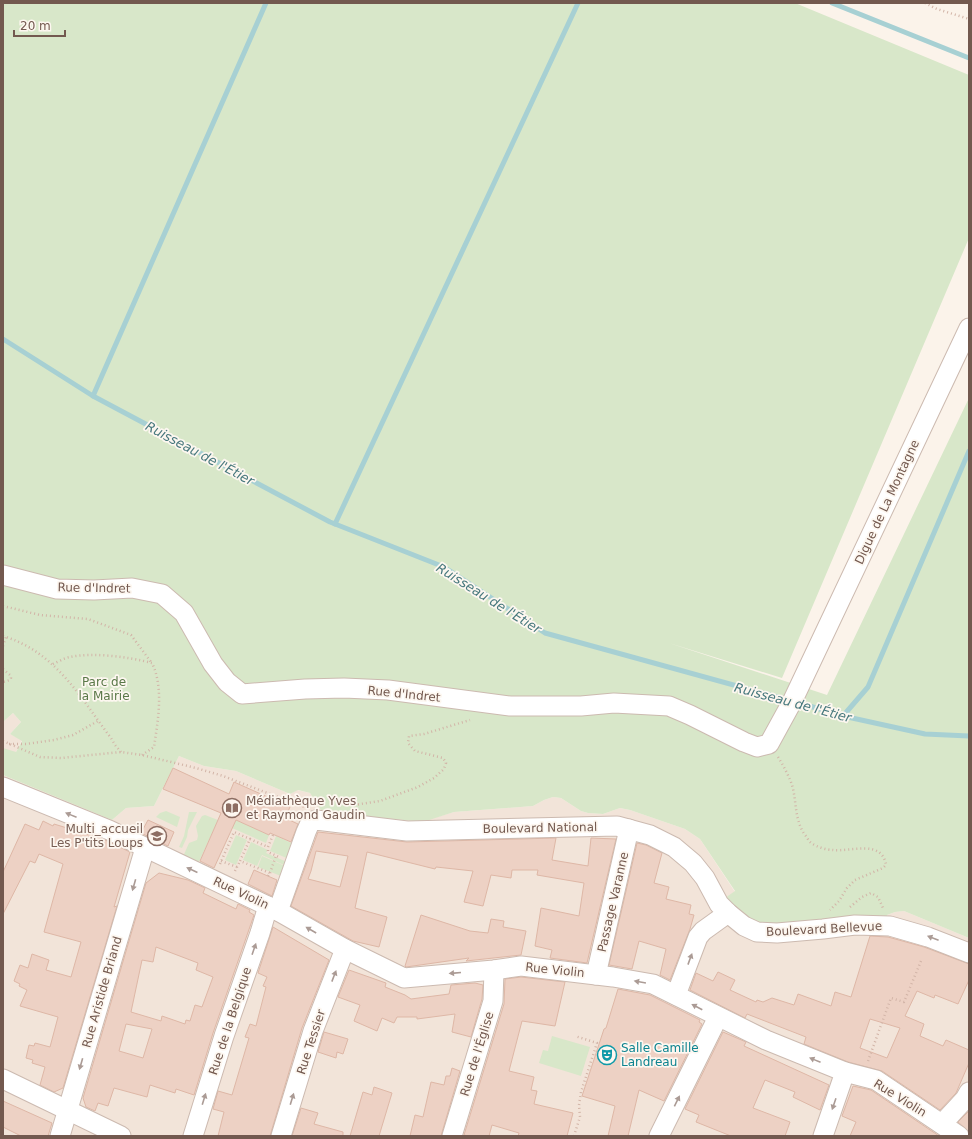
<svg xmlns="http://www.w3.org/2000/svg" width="972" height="1139" font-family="'DejaVu Sans',sans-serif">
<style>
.residential{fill:#f2e4d9}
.green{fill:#d8e7c9}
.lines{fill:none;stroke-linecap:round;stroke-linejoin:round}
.stream{stroke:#a7d0d3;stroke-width:5}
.building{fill:#edd1c4;stroke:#deb7a6;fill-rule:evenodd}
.minor-casing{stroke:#ccbab0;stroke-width:21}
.path{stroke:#d2b4a7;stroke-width:2.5;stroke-dasharray:1 3;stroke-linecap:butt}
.minor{stroke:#fff;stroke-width:19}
.oneway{fill:#ab9b95}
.labels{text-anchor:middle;stroke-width:3.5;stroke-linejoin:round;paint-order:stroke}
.street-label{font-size:12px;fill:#73594f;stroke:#fdf7f0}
.park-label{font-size:12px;fill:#5a7848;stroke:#fdf7f0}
.education-label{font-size:12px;fill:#785e54;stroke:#fdf7f0;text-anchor:start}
.culture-label{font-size:12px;fill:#0d838f;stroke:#fdf7f0;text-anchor:start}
.water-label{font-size:13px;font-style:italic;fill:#47787d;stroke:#fdf7f0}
</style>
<rect width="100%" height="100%" fill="#fbf3ea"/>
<g class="residential">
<path d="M13 713 21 722 10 734 22 740 16 752 3 753V722Z"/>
<path d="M179 756 204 766 236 771 290 794 297 790 310 793 321 810 437 817 454 812 533 806 544 800 553 797 561 798 581 811 588 813 603 814 620 808 630 810 685 829 700 839 735 892 726 898 887 915 895 912 904 911 969 938V1136H3V775L112 820 126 808 154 806Z"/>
</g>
<g class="green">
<path d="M3 3H795L969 75V238L782 678 669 643 827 695 969 398V938L904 911 895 912 887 915V918L776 925 753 924 725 898 735 891 700 839 685 829 630 810 620 808 603 814 588 813 581 811 561 798 553 797 544 800 533 806 454 812 423 822 336 813 321 810 310 793 298 790 290 794 236 771 204 766 179 756 154 806 126 808 112 820 3 775V748L16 752 22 741 10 734 21 722 13 713 3 722Z"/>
<path d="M166 811 180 817 177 827 156 817 160 813Z"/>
<path d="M189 812H197L188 830 187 837 182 848 179 847 184 836Z"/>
<path d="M205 815 218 820 197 866 182 859 189 843 197 840 198 836 196 826 202 816Z"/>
<path d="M236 820 269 835 266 843 232 828Z"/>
<path d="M236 835 247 840 236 865 225 860Z"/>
<path d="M276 836 294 844 289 859 270 851Z"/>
<path d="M251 842 268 850 266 853 287 862 286 866 262 855 257 866 243 860Z"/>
<path d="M262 856 285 866 281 876 258 867Z"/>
<path d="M552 1036 590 1047 581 1076 539 1063 543 1050 548 1051Z"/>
</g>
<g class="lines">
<g class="stream">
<path d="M832 3 969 58"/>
<path d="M3 339 93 396 330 522 444 567 545 633 788 700"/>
<path d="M93 396 266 3"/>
<path d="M335 524 578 3"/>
<path d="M796 702 843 716 925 734 969 736"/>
<path d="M843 716 868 687 969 451"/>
</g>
</g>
<g class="building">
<path d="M173 768 229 794 234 782 290 807 285 818 298 824 291 842 270 833 269 835 236 820 214 868 200 861 221 813 163 789Z"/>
<path d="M148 820 174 832 168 846 141 833Z"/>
<path d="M43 821 53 826 54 824 103 839 130 852 114 907 117 906 63 1088 54 1092 40 1085 45 1067 32 1063 33 1060 26 1058 29 1045 34 1046 35 1043 50 1047 58 1017 20 1006 27 990 19 986 20 984 14 981 20 965 28 968 32 954 49 960 46 970 71 977 81 942 44 932 63 864 39 854 35 863 30 861 3 914V872L25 824 39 830Z"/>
<path d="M318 832 407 842 556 838 552 860 588 866 591 838 616 839 587 963 550 958 552 950 535 946 541 908 579 916 584 883 537 875 538 870H512L511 878 491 875 483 906 464 902 473 871 436 867 435 869 367 852 355 908 387 917 379 947 353 941 291 906ZM316 851 348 856 340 887 308 879 311 871Z"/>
<path d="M637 843 646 845 662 853 654 883 669 887 666 899 691 905 689 914 694 915 690 929 670 980 660 975 666 949 639 941 632 969 609 965Z"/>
<path d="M254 870 277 880 272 896 248 884Z"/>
<path d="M159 873 188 880 205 888 203 893 236 909 238 904 250 910 249 912 254 915 213 1033 194 1095 176 1089 175 1093 150 1085 147 1097 114 1088 108 1106 98 1103 95 1111 86 1107 83 1098 146 883ZM156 947 198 963 196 970 213 977 202 1007 195 1005 190 1021 186 1020 185 1024 162 1016 161 1021 131 1012 142 960 153 962ZM126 1024 152 1029 143 1058 119 1051Z"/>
<path d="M421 915 470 931 488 933 491 919 504 921 503 927 526 931 521 955 466 961 469 958 406 967 405 966Z"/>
<path d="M273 927 329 960 302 1028 270 1136H218L224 1112 213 1109 218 1091 232 1095 249 1038 245 1037 250 1024 256 1026 266 987 263 986 267 977 258 973Z"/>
<path d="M870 936 888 937 924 947 969 964V980L958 1004 935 995 934 998 917 991 905 1016 924 1024 920 1036 943 1046 946 1040 969 1050V1063L956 1093 940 1110 882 1071 848 1062 804 1044 806 1037 747 1014 745 1018 690 990 696 973 713 981 718 972 735 980 730 990 756 1002 757 1000 763 1002 772 998 794 1005 798 994 831 1006 835 992 851 997ZM870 1019 900 1028 887 1058 860 1048Z"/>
<path d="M349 970 386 983 385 987 405 995 411 999 449 994 451 985 475 983 483 985 482 999 471 1037 452 1032 455 1014 417 1019V1017H397L394 1023 382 1018 377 1031 354 1021 360 1005 338 997Z"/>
<path d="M521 977 565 982 555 1026 522 1021 509 1071 534 1077 531 1090 537 1091 534 1104 573 1113 567 1136H518L519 1133 492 1125 489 1136H468L464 1135 504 1004 505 979Z"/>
<path d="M618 989 650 995 700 1020 699 1022 702 1024 664 1101 639 1090 628 1136H608L615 1106 582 1096 604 1029 606 1028Z"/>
<path d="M324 1032 348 1039 343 1054 337 1052 336 1058 318 1052Z"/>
<path d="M723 1032 746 1042 744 1046 829 1085 820 1110 793 1097 795 1092 765 1080 753 1108 790 1122 785 1136H731L696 1122 699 1115 685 1109Z"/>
<path d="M452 1068 460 1071 441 1136H410L415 1115 423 1117 431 1082 444 1085 446 1076H450Z"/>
<path d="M853 1086 871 1090 939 1136H850L856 1122 842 1116Z"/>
<path d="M374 1087 392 1093 379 1136H350L363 1092 372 1095Z"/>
<path d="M3 1101 52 1123 48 1136H21L3 1127Z"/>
<path d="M301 1108 318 1113 314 1124 343 1132V1136H292Z"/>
<path d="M969 1111V1132L958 1122Z"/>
</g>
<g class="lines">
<defs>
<g id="minor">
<path d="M3 575 57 589 94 590 132 588 162 594 184 613 213 664 227 682 242 694 305 689 344 688 388 690 510 706H581L614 703 669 706 690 715 744 742 757 747 769 744 792 702 969 328"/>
<path d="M3 787 109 830 278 911 345 949 404 978 494 970 521 966 613 977 653 984 766 1040 845 1072 876 1080 959 1136"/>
<path d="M278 911 306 832 310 823 316 820 407 831 617 826 650 835 674 847 693 863 705 878 719 904 728 913 744 926 757 932 777 933 823 929 855 925 890 926 928 937 969 953"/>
<path d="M596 975 629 829"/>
<path d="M676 995 698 937 703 931 728 913"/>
<path d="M3 1079 121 1136"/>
<path d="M942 1124 965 1099 969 1092"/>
<path d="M60 1136 145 848"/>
<path d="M193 1136 224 1036 260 933 268 906"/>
<path d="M281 1136 313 1031 345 949"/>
<path d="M452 1136 493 1001 494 970"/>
<path d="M659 1136 718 1017"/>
<path d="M823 1136 845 1072"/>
</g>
</defs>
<use href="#minor" class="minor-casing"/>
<g class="path">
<path d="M925 3 937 9 969 19"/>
<path d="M3 606 40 615 88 619 131 635 151 662"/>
<path d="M3 636C56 652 80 697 111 738L115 745 121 752"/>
<path d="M3 646 6 637"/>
<path d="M53 664C58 662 64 658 70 657 93 652 129 657 152 663 164 688 158 720 154 747L142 755"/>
<path d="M3 669 10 675 11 678 10 680 3 682"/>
<path d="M3 741 40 757 61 758 121 752 142 755 196 768 223 776 304 807"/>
<path d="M9 744H26L54 740 73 735 98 721"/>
<path d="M778 757C783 765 789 776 792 785 797 802 794 819 805 835 807 837 808 840 810 842 816 847 827 850 833 850 851 852 882 839 886 865L883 868 855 880 847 888 839 901 830 910"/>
<path d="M354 805 380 801 418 787 434 778 444 769 446 763 443 758 415 751 408 743 409 736 424 734 470 720"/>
<path d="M273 835 268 847V852L279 857"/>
<path d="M221 861 237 867"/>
<path d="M220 864 234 832 250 839"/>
<path d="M235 871 240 861"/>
<path d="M270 873 276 856"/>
<path d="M268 876 270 873 240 861 250 839 268 847"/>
<path d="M850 907 862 897 871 893 878 897 883 908"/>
<path d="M868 1061 891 998 904 1002 921 961"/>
<path d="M574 1136 580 1117 579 1105 581 1092 597 1043 575 1036"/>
</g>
<use href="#minor" class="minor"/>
</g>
<defs><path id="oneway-solid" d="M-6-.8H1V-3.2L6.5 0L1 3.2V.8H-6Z"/></defs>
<g class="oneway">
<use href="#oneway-solid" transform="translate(71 815) rotate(-158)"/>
<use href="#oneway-solid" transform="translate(192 870) rotate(-155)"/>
<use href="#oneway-solid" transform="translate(134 885) rotate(106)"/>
<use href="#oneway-solid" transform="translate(311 930) rotate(-150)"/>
<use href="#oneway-solid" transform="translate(933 938) rotate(-159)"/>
<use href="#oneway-solid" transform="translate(254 949) rotate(-71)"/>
<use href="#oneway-solid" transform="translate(690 959) rotate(-70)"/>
<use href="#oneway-solid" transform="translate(455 973) rotate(175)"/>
<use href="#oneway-solid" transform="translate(334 976) rotate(-69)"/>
<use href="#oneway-solid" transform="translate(640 982) rotate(-170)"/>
<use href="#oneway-solid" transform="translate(697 1007) rotate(-152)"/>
<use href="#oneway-solid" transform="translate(815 1060) rotate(-158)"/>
<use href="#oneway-solid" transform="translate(81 1064) rotate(106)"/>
<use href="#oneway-solid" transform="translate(204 1099) rotate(-73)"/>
<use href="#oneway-solid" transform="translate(292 1099) rotate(-73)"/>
<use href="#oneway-solid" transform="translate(677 1101) rotate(-64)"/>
<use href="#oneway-solid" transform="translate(834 1104) rotate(109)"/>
</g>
<defs>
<symbol id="library-ring" viewBox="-11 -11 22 22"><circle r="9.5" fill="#fdf7f0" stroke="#8d6e63" stroke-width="1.5"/><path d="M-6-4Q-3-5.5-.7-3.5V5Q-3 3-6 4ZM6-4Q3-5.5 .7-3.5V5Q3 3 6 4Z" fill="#8d6e63"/></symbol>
<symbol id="school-ring" viewBox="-11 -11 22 22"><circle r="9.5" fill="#fdf7f0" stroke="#8d6e63" stroke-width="1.5"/><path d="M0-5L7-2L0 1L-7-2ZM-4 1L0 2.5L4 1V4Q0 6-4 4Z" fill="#8d6e63"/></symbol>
<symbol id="theatre-ring" viewBox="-11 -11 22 22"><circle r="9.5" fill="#fdf7f0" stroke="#0f9aa8" stroke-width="1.5"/><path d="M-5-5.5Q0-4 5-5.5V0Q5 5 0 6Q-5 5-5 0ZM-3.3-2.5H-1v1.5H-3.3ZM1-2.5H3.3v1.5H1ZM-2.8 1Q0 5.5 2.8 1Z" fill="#0f9aa8"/></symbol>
</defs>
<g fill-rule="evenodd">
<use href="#library-ring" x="221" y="797" width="22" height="22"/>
<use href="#school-ring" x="146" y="825" width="22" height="22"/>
<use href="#theatre-ring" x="596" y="1044" width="22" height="22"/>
</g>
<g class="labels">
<g class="street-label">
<text transform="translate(887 502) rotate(-65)" y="4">Digue de La Montagne</text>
<text transform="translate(94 588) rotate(1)" y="4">Rue d'Indret</text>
<text transform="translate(404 694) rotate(6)" y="4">Rue d'Indret</text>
<text transform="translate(540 828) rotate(-1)" y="4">Boulevard National</text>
<text transform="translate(241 893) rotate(25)" y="4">Rue Violin</text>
<text transform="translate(613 902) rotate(-77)" y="4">Passage Varanne</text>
<text transform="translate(824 929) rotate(-3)" y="4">Boulevard Bellevue</text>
<text transform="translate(555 970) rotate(6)" y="4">Rue Violin</text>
<text transform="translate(102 992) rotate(-74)" y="4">Rue Aristide Briand</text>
<text transform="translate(230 1021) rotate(-72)" y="4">Rue de la Belgique</text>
<text transform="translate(311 1042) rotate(-72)" y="4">Rue Tessier</text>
<text transform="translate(477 1054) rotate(-73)" y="4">Rue de l'Église</text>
<text transform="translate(900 1098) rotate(32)" y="4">Rue Violin</text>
</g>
<g class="park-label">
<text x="104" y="686">Parc de<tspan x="104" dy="14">la Mairie</tspan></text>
</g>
<g class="education-label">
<text x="246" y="805">Médiathèque Yves<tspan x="246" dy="14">et Raymond Gaudin</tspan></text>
<text x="143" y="833" text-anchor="end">Multi_accueil<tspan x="143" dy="14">Les P'tits Loups</tspan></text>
</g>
<g class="culture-label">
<text x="621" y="1052">Salle Camille<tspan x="621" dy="14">Landreau</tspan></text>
</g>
<g class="water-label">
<text transform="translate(200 453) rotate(28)" y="5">Ruisseau de l'Étier</text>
<text transform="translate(489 598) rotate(32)" y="5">Ruisseau de l'Étier</text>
<text transform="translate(793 702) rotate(15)" y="5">Ruisseau de l'Étier</text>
</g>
</g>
<rect width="972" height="1139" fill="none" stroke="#73594f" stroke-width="8"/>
<path d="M14 30v6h51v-6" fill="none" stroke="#73594f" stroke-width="2"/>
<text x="20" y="30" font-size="12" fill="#73594f" stroke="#fdf7f0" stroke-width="3" paint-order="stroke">20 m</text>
</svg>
